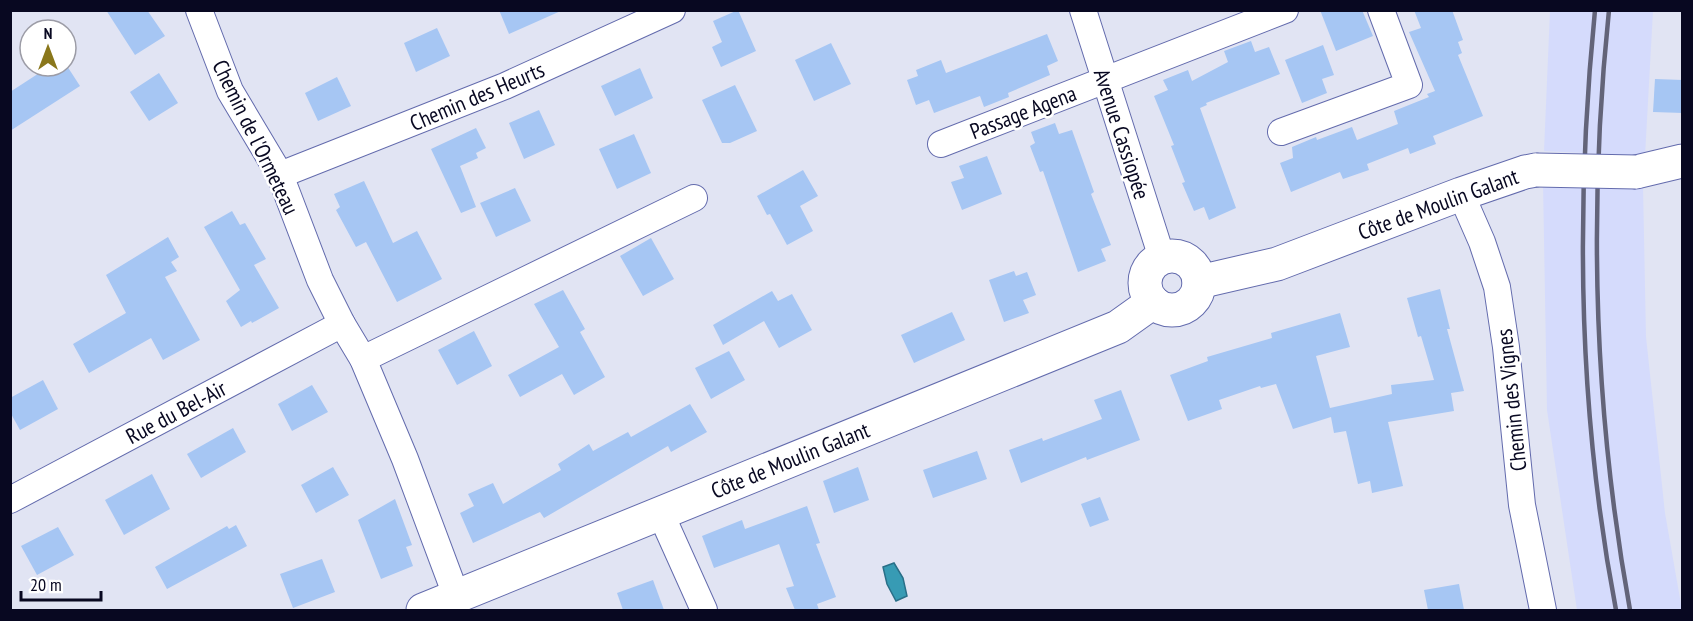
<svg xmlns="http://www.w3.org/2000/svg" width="1693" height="621" font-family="'PT Sans Narrow',sans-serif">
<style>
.built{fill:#d5dbfc}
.water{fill:#379bb4;stroke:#296f88;stroke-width:1.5}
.building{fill:#a6c6f3}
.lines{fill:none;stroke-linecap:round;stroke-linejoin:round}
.street-casing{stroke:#636bad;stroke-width:28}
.secondary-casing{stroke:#636bad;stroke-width:35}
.street{stroke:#fff;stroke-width:26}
.secondary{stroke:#fff;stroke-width:33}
.rail{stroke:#636479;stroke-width:4.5}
.secondary-bridge-casing{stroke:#636bad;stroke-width:35;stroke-linecap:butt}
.secondary-bridge{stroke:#fff;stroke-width:33}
.labels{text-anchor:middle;stroke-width:5;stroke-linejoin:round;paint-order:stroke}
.street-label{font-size:22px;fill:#080821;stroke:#fff}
</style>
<rect width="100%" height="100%" fill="#e1e4f3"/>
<g class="built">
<path d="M1550 11H1653L1645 156 1544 151Z"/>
<path d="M1543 182 1643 186 1646 337 1665 513 1682 610H1577L1547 410Z"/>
</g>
<path class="water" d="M894 563 903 578 907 596 896 601 887 584 883 567Z"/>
<g class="building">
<path d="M106 10H147L165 36 135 55Z"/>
<path d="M499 10H563L509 34Z"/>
<path d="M738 10 756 51 721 67 712 47 722 42 713 21Z"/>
<path d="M1320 10H1362L1373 36 1336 51Z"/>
<path d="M1414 10H1452L1463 40 1458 42 1462 53 1458 55 1483 116 1433 136 1436 144 1410 154 1408 148 1367 164 1369 170 1343 179 1340 172 1291 192 1280 163 1293 158 1292 147 1316 137 1317 140 1352 127 1357 140 1398 124 1394 111 1429 97 1427 94 1435 91 1409 32 1421 28Z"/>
<path d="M437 28 450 56 416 72 404 43Z"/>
<path d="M1047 34 1058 61 1047 66 1050 75 1008 93 1009 97 984 107 980 96 934 113 929 100 916 105 907 80 918 76 916 70 941 60 946 73Z"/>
<path d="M1251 41 1255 52 1269 47 1280 74 1206 103 1207 105 1200 108 1236 208 1209 220 1204 207 1194 211 1182 183 1185 182 1171 146 1174 145 1154 96 1168 90 1163 80 1188 70 1192 81 1228 62 1224 51Z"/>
<path d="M831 43 851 84 814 101 795 60Z"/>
<path d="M1323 45 1334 75 1322 79 1327 93 1302 103 1285 60Z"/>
<path d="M50 66H67L80 86 10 131V92Z"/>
<path d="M640 68 653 98 615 116 601 86Z"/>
<path d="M159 73 178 103 149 121 130 92Z"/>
<path d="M337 77 351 106 318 121 305 93Z"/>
<path d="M1655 79 1683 80V113L1653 112Z"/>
<path d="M735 85 757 131 730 143H722L702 100Z"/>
<path d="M539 110 555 145 524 159 509 123Z"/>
<path d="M1055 123 1059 134 1072 130 1094 192 1091 194 1111 245 1101 249 1106 261 1078 272 1043 171 1040 172 1030 146 1035 143 1031 132Z"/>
<path d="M476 128 486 148 476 153 478 158 460 166 476 207 461 213 431 149Z"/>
<path d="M634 134 651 173 617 189 599 149Z"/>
<path d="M987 156 1002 194 962 210 951 182 964 178 959 166Z"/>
<path d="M803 170 818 196 800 206 813 231 787 245 770 214 767 215 757 196Z"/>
<path d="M364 181 393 243 417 231 442 279 397 302 366 242 356 247 336 210 340 207 334 194Z"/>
<path d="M515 188 531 221 496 237 480 203Z"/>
<path d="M232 211 240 225 245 223 266 259 254 265 279 308 252 323 251 321 241 327 226 301 240 290 204 227Z"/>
<path d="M168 237 179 257 171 262 177 271 165 277 200 340 163 360 151 338 89 373 73 344 126 313 106 275Z"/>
<path d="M651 238 674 279 643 296 620 256Z"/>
<path d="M1014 271 1016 276 1027 272 1036 295 1023 300 1029 313 1004 322 989 280Z"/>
<path d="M1440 289 1450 329H1447L1464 391 1451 393 1454 411 1388 422 1403 486 1372 493 1370 481 1358 484 1346 431 1334 433 1331 417 1293 429 1276 384 1261 388 1260 386 1219 400 1222 409 1188 421 1170 375 1208 361 1207 357 1272 338 1271 333 1340 313 1350 347 1316 356 1330 408 1392 394 1391 385 1434 380 1421 336 1418 337 1407 298Z"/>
<path d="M563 290 585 329 580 332 605 377 574 395 562 374 520 397 508 375 559 347 534 304Z"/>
<path d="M772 291 778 301 792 294 812 330 779 348 764 321 723 345 713 325Z"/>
<path d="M952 312 965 340 914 363 901 335Z"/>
<path d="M474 331 492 366 457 385 438 350Z"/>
<path d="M729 351 745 380 711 399 695 368Z"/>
<path d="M43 380 58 409 20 430 10 412V398Z"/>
<path d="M312 385 328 412 292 431 278 404Z"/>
<path d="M1121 390 1140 440 1087 460 1086 457 1021 483 1009 450 1042 438 1043 441 1102 419 1094 400Z"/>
<path d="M690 404 707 432 671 452 668 446 544 518 540 512 473 543 460 513 474 506 468 494 493 483 503 504 561 470 558 464 589 444 593 451 628 432 631 437Z"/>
<path d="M233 428 246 452 201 478 187 454Z"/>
<path d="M977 451 987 479 933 498 923 470Z"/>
<path d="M333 467 349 495 316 513 301 485Z"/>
<path d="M858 467 869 500 834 513 823 481Z"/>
<path d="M152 474 170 509 124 535 105 500Z"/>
<path d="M1100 497 1109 520 1090 527 1081 504Z"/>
<path d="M395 499 412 545 406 547 413 566 381 579 358 520Z"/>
<path d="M807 506 820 543 816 544 836 597 817 604 819 610H795L786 588 794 586 779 544 714 568 702 536 742 520 745 529Z"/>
<path d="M236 525 247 546 167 589 155 567 227 526 229 529Z"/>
<path d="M58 527 74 555 37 575 21 546Z"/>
<path d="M322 559 335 592 293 608 280 574Z"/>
<path d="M653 580 664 610H623L617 593Z"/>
<path d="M1459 584 1464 610H1428L1424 590Z"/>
</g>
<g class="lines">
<defs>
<g id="street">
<path d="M199 10 230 91 280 175 320 280 342 324 363 359 405 459 457 598"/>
<path d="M1083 10 1162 258"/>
<path d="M1281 132 1409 85 1381 10"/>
<path d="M941 144 1285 10"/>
<path d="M280 175 505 86 672 10"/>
<path d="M1461 194 1482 242 1497 287 1506 347 1522 505 1543 610"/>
<path d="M363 359 694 198"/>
<path d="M10 500 342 324"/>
<path d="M660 512 704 610"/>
</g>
<g id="secondary">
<path d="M1636 172 1682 161"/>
<circle cx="1172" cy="283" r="27"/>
<path d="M1199 282 1277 264 1461 194 1525 172 1536 170"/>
<path d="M423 610 1118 327 1153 302"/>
</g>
</defs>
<use href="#street" class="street-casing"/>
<use href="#secondary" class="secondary-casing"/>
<use href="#street" class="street"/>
<use href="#secondary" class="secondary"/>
<g class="rail">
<path d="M1595 10C1575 211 1578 412 1616 610"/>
<path d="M1609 10C1588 211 1594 412 1630 610"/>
</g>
<defs>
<path id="secondary-bridge" d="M1536 170 1636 172"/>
</defs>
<use href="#secondary-bridge" class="secondary-bridge-casing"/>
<use href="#secondary-bridge" class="secondary-bridge"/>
</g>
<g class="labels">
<g class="street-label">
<text transform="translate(477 96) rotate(-23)" y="8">Chemin des Heurts</text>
<text transform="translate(1023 112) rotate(-21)" y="8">Passage Agena</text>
<text transform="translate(1122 134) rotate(72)" y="8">Avenue Cassiopée</text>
<text transform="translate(256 137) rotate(64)" y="8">Chemin de l'Ormeteau</text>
<text transform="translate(1438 204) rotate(-20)" y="8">Côte de Moulin Galant</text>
<text transform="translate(1511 400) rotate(-96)" y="8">Chemin des Vignes</text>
<text transform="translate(176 412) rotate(-28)" y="8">Rue du Bel-Air</text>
<text transform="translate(790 460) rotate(-22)" y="8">Côte de Moulin Galant</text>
</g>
</g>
<rect width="1693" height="621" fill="none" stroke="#080821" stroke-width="24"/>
<g transform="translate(48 48)"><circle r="28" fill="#ffffff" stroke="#9c9ca6" stroke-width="1.5"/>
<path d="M0-4.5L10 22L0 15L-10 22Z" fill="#8a771b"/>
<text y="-9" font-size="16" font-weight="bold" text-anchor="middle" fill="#080821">N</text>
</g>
<path d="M21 591v9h80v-9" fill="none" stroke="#080821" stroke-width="3"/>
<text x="30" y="591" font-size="18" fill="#080821" stroke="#ffffff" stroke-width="4.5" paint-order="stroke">20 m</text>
</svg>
